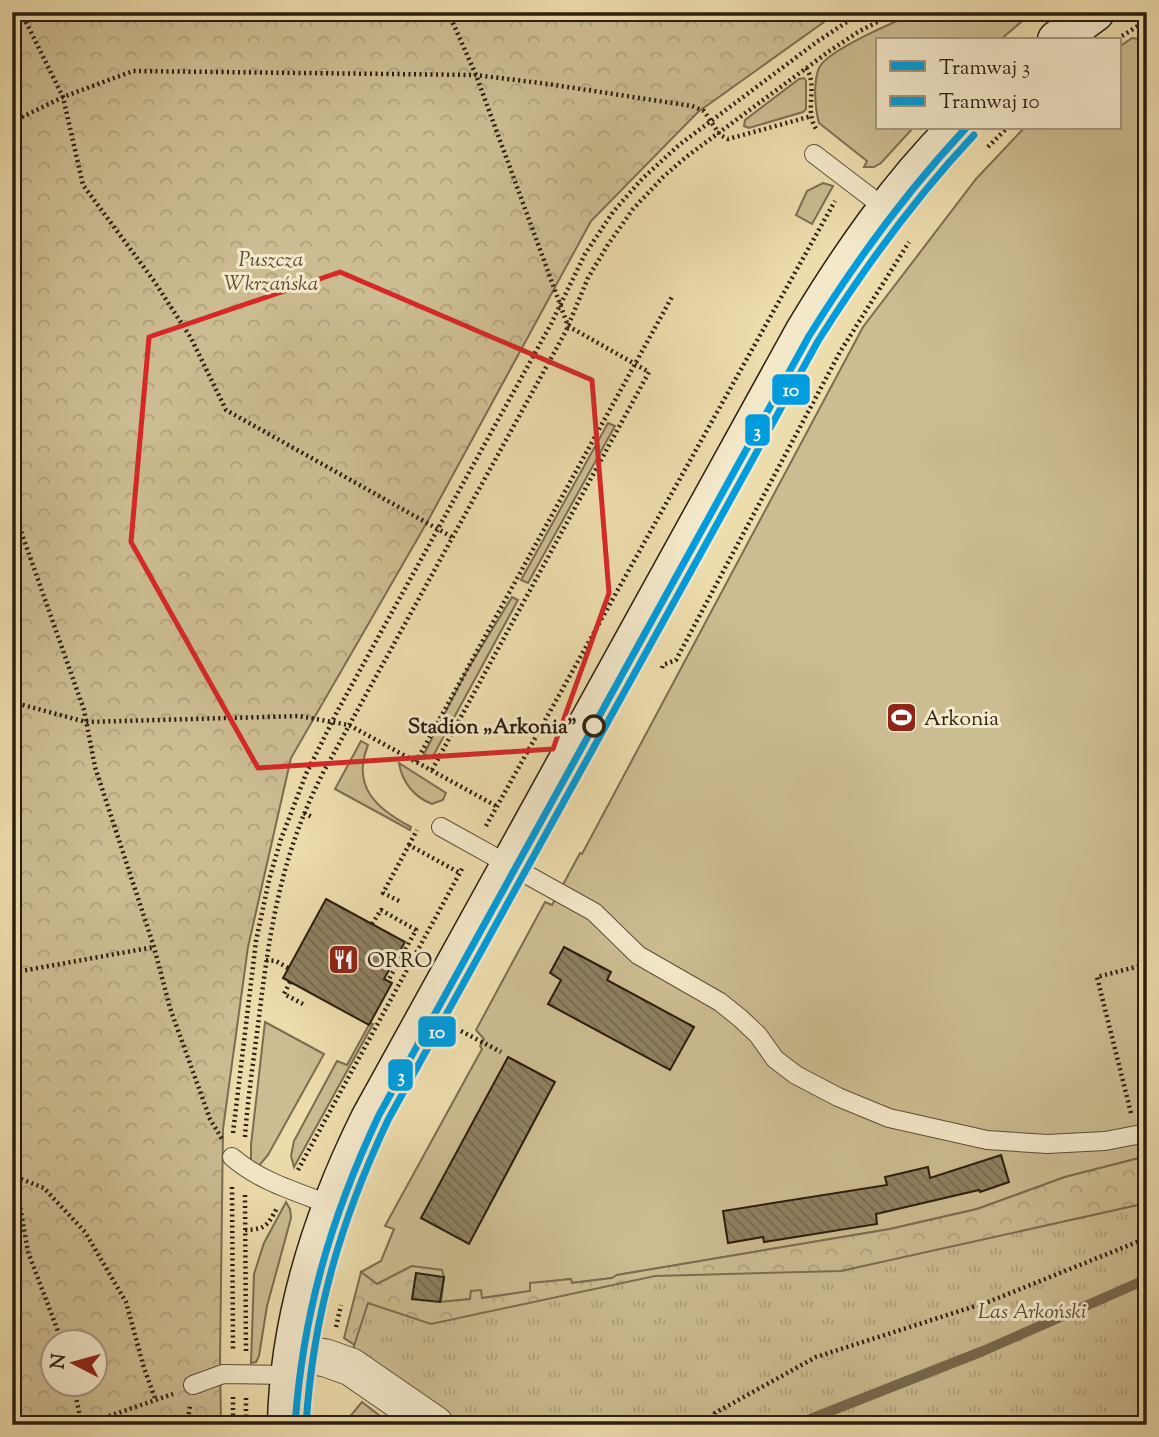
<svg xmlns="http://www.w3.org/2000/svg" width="1159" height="1437" font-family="'Sorts Mill Goudy',serif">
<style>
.green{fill:#ccbc91;stroke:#7b6d50;stroke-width:2}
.forest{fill:url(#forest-crowns);stroke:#7b6d50;stroke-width:2;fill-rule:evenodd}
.park{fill:url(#park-tufts);stroke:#7b6d50;stroke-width:2}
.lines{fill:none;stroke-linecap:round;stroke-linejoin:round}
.stream{stroke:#77694d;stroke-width:10}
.building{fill:url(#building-back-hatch);stroke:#2a1e0f;stroke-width:2}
.lane-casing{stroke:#5b4e36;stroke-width:20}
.street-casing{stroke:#5b4e36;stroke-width:39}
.secondary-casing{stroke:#2a1e0f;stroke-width:41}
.path{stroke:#2a1e0f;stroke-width:4.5;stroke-dasharray:2 3.5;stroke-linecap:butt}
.lane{stroke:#f3e8c9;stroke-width:18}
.street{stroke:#f3e8c9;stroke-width:37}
.secondary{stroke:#f3e8c9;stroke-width:38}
.tram-1-casing{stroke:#f3e8c9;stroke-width:12}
.tram-2-casing{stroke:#f3e8c9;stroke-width:12}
.tram-1{stroke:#009cdd;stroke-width:7}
.tram-2{stroke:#009cdd;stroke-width:7}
.marked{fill:none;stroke:#d62828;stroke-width:5;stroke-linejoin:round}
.stop-dot{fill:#f3e8c9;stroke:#2a1e0f;stroke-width:3.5}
.labels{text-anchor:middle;stroke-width:6;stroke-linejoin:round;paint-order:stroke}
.park-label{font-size:21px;font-style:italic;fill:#5b4d36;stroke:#f3e8c9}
.poi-label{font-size:21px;fill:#2a1e0f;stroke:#f3e8c9;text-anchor:start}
.stop-label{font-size:21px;font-weight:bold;fill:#2a1e0f;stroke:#f3e8c9;text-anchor:end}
.line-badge{stroke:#f3e8c9;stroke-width:2.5}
.badge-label{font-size:19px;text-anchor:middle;font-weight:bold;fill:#fff}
</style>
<defs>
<pattern id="forest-crowns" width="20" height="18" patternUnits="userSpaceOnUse" patternTransform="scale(1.75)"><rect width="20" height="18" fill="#ccbc91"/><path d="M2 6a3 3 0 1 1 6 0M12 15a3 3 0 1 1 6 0" fill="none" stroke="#afa17c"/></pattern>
<pattern id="park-tufts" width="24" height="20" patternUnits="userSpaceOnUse" patternTransform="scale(1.75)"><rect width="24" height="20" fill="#ccbc91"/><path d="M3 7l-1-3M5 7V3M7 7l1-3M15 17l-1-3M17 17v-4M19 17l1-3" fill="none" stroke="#afa17c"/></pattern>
<pattern id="building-back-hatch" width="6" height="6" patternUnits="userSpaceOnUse" patternTransform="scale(1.75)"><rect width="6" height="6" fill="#8f8161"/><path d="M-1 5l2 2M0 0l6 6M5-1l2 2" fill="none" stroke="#75694e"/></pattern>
</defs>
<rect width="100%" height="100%" fill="#eddcac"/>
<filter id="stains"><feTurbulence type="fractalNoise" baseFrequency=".00286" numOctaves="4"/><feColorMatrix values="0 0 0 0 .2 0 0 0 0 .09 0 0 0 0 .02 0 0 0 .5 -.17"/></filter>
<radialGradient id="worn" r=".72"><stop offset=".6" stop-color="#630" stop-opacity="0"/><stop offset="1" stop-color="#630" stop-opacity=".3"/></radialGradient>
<g class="green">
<path d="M920 12H1033L1000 40H877V128H913L881 163 874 167H864L867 161 819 123C815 109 813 82 819 68 827 50 900 19 920 12Z"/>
<path d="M1132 38 1147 40V1156L1065 1177 977 1209 890 1229 617 1275 612 1278 571 1283V1279L530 1284V1291L482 1298 471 1291 470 1299 440 1302 444 1277 412 1266 377 1284 361 1272 381 1261 394 1229 385 1226 482 1049 480 1046 484 1039 476 1030 545 902 552 905 580 853 582 854 863 327 976 179 1024 128H1119V47Z"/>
<path d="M804 78 806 81V109L803 112 749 128 744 126 745 120 799 79Z"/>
<path d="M823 183 833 186 812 224 796 215 807 191Z"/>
<path d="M608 423 615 426 528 583 521 580Z"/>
<path d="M512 597 518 600 432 758 424 754 466 672Z"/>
<path d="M361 741 368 745C351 787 377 809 411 827L410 830 335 789Z"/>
<path d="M399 763 446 793 443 800 432 804C414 797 402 782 399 763Z"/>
<path d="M265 1022 324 1054 268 1155 258 1167 251 1162V1145Z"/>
<path d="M370 1023 373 1024 294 1167 291 1156 294 1141 337 1061 347 1065Z"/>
<path d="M286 1202 290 1209 291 1218 267 1306 259 1356 256 1362 251 1363 254 1274 264 1243Z"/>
</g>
<g class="forest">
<path d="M12 12H838L698 112 591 221 430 517 291 758 248 947 223 1129 220 1360 221 1425H12ZM52 1342H94V1384H52Z"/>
<path d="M1147 1156V1425L411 1382 344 1338 361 1272 377 1284 412 1266 442 1270 444 1277 441 1302 470 1299 471 1291 481 1290 482 1298 530 1291V1283L571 1279 572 1283 612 1278 617 1275 890 1229 977 1209 1065 1177Z"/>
<path d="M362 1402 392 1425H347V1420Z"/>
</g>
<path class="park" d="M1147 1203V1425H464L353 1349 368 1303 431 1324 655 1276 841 1271Z"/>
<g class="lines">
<path class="stream" d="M795 1425 983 1351 1147 1279"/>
</g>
<g class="building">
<path d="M326 899 405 942 384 979 392 983 369 1025 283 978Z"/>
<path d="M564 947 611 972 607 980 694 1027 670 1070 548 1004 561 980 550 973Z"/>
<path d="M508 1057 555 1082 469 1244 421 1218Z"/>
<path d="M1001 1155 1009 1182 980 1192 979 1190 876 1214 877 1224 764 1242 763 1237 728 1243 723 1211 887 1185 885 1177 928 1167 930 1178Z"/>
<path d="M416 1273 444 1277 440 1302 412 1299Z"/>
</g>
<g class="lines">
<defs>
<g id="lane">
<path d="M814 154 886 209"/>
<path d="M441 827 594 912 638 955 720 1002 740 1018 758 1035 775 1059 796 1075 838 1097 889 1118 987 1140 1047 1144 1105 1141 1147 1133"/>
<path d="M232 1157C259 1181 297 1192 331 1205"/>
<path d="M193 1385 223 1374 291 1375"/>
</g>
<path id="street" d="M294 1353 326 1358 351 1367 435 1425"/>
<g id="secondary">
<path d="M1057 40 1095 12"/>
<path d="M287 1425C289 1317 323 1214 370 1119L805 331C849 258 897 188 957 128"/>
</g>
</defs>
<use href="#lane" class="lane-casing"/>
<use href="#street" class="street-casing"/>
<use href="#secondary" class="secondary-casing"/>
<g class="path">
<path d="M21 12 63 97 83 185 154 281 191 338 226 410 452 537"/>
<path d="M1122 36 1147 20"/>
<path d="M806 68C819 86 803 112 817 130"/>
<path d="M12 122 63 97 133 71 476 75 548 84 692 106 704 111 720 135 728 139 812 116"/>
<path d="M988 147 1007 128"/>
<path d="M12 506 84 710 95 767 154 947 170 1008 210 1119 222 1139"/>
<path d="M662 668 663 665 676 660 840 352 909 242"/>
<path d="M12 702 86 722 299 716 349 725 498 807"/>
<path d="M416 762 673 295"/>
<path d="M432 770 649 372 568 326 476 75 448 12"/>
<path d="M304 813 312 817"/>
<path d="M486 826 835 201"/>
<path d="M409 845 417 830"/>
<path d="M399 901 383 893 409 845 460 873"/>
<path d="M372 924 381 910 416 930 388 981"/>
<path d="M266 960 276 961 288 968"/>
<path d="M12 966 16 972 154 947"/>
<path d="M16 972 15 1177 28 1252 62 1342"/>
<path d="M290 982 284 994 303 1004"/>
<path d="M461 1031 501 1052"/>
<path d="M1131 1113 1097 977 1147 964"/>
<path d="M233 1133 256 941 269 880 281 839 306 774 338 710 551 324 585 254 613 212 642 179 679 145 818 41 862 12"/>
<path d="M245 1137C248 1094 255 1051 260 1009 271 921 283 850 324 771L566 331 588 278 607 246 633 209 663 177 686 157 828 52 858 32 897 12"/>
<path d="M298 1170 463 867"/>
<path d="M16 1177 44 1188 85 1232 126 1302 144 1368 156 1401"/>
<path d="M232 1187 233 1350"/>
<path d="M245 1195 246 1351"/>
<path d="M245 1230C266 1229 267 1226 277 1208"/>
<path d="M336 1327 341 1305"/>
<path d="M73 1384 82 1425"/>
<path d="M233 1397V1425"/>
<path d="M246 1398V1425"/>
<path d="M83 1425 173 1394"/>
<path d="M187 1425 190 1406"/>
<path d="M713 1425 715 1413 816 1357 988 1302 1147 1238"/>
</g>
<use href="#lane" class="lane"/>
<use href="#street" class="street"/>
<use href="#secondary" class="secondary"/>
<defs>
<path id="tram-1" d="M295 1425C303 1312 331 1217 379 1115L809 336C855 262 906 192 966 128"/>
<path id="tram-2" d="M306 1425C313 1314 341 1220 388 1120L818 341C864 268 914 199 974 135"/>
</defs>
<use href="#tram-1" class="tram-1-casing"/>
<use href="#tram-2" class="tram-2-casing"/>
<use href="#tram-1" class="tram-1"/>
<use href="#tram-2" class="tram-2"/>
</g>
<path class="marked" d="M340 272 592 380 609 593 553 749 258 768 131 542 149 337Z"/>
<defs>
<symbol id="stadium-square" viewBox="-11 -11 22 22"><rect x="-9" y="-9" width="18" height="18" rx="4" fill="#8f2418" stroke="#f3e8c9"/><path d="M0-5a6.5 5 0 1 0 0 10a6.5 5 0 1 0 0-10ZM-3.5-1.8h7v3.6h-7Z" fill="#fff"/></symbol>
<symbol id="restaurant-square" viewBox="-11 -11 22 22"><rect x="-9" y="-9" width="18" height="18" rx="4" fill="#8f2418" stroke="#f3e8c9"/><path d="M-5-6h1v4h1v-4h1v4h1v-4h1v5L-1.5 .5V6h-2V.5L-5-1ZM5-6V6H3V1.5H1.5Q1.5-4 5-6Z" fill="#fff"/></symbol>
</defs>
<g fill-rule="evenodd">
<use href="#stadium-square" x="884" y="700" width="35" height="35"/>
<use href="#restaurant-square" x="326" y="942" width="35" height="35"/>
</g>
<circle class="stop-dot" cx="594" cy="726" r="10"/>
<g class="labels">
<g class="park-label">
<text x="271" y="266">Puszcza<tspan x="271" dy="24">Wkrzańska</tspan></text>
<text x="1032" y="1318">Las Arkoński</text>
</g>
<g class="poi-label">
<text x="924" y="725">Arkonia</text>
<text x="367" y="967">ORRO</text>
</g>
<g class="stop-label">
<text x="577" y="733">Stadion „Arkonia”</text>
</g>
</g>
<g class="line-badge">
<rect x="771" y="373" width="40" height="33" rx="7" fill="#009cdd"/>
<rect x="744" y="413" width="27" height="34" rx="7" fill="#009cdd"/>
<rect x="417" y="1015" width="40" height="33" rx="7" fill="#009cdd"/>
<rect x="387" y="1058" width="27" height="34" rx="7" fill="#009cdd"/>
</g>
<g class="badge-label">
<text x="791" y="396">10</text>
<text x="757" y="437">3</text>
<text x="437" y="1038">10</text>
<text x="401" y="1082">3</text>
</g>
<rect width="1159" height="1437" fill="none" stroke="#eddcac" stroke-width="42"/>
<rect x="14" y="14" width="1131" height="1409" fill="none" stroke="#2a1e0f" stroke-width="3.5"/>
<rect x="21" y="21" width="1117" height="1395" fill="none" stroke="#2a1e0f" stroke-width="2"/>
<rect x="876" y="38" width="245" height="91" fill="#f3e8c9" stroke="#a3977f" stroke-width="2"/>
<rect x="890" y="61" width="35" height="10" fill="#009cdd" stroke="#a3977f" stroke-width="2"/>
<text x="939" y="74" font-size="21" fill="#2a1e0f">Tramwaj 3</text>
<rect x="890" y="96" width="35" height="10" fill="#009cdd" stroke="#a3977f" stroke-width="2"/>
<text x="939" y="108" font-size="21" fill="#2a1e0f">Tramwaj 10</text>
<g transform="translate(74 1363) rotate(276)"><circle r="33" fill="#f3e8c9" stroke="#a3977f" stroke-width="2"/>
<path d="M0-5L12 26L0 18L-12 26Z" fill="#8f2418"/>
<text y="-10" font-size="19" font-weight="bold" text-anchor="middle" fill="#2a1e0f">N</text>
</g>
<rect width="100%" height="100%" filter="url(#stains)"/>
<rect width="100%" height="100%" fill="url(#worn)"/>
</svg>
